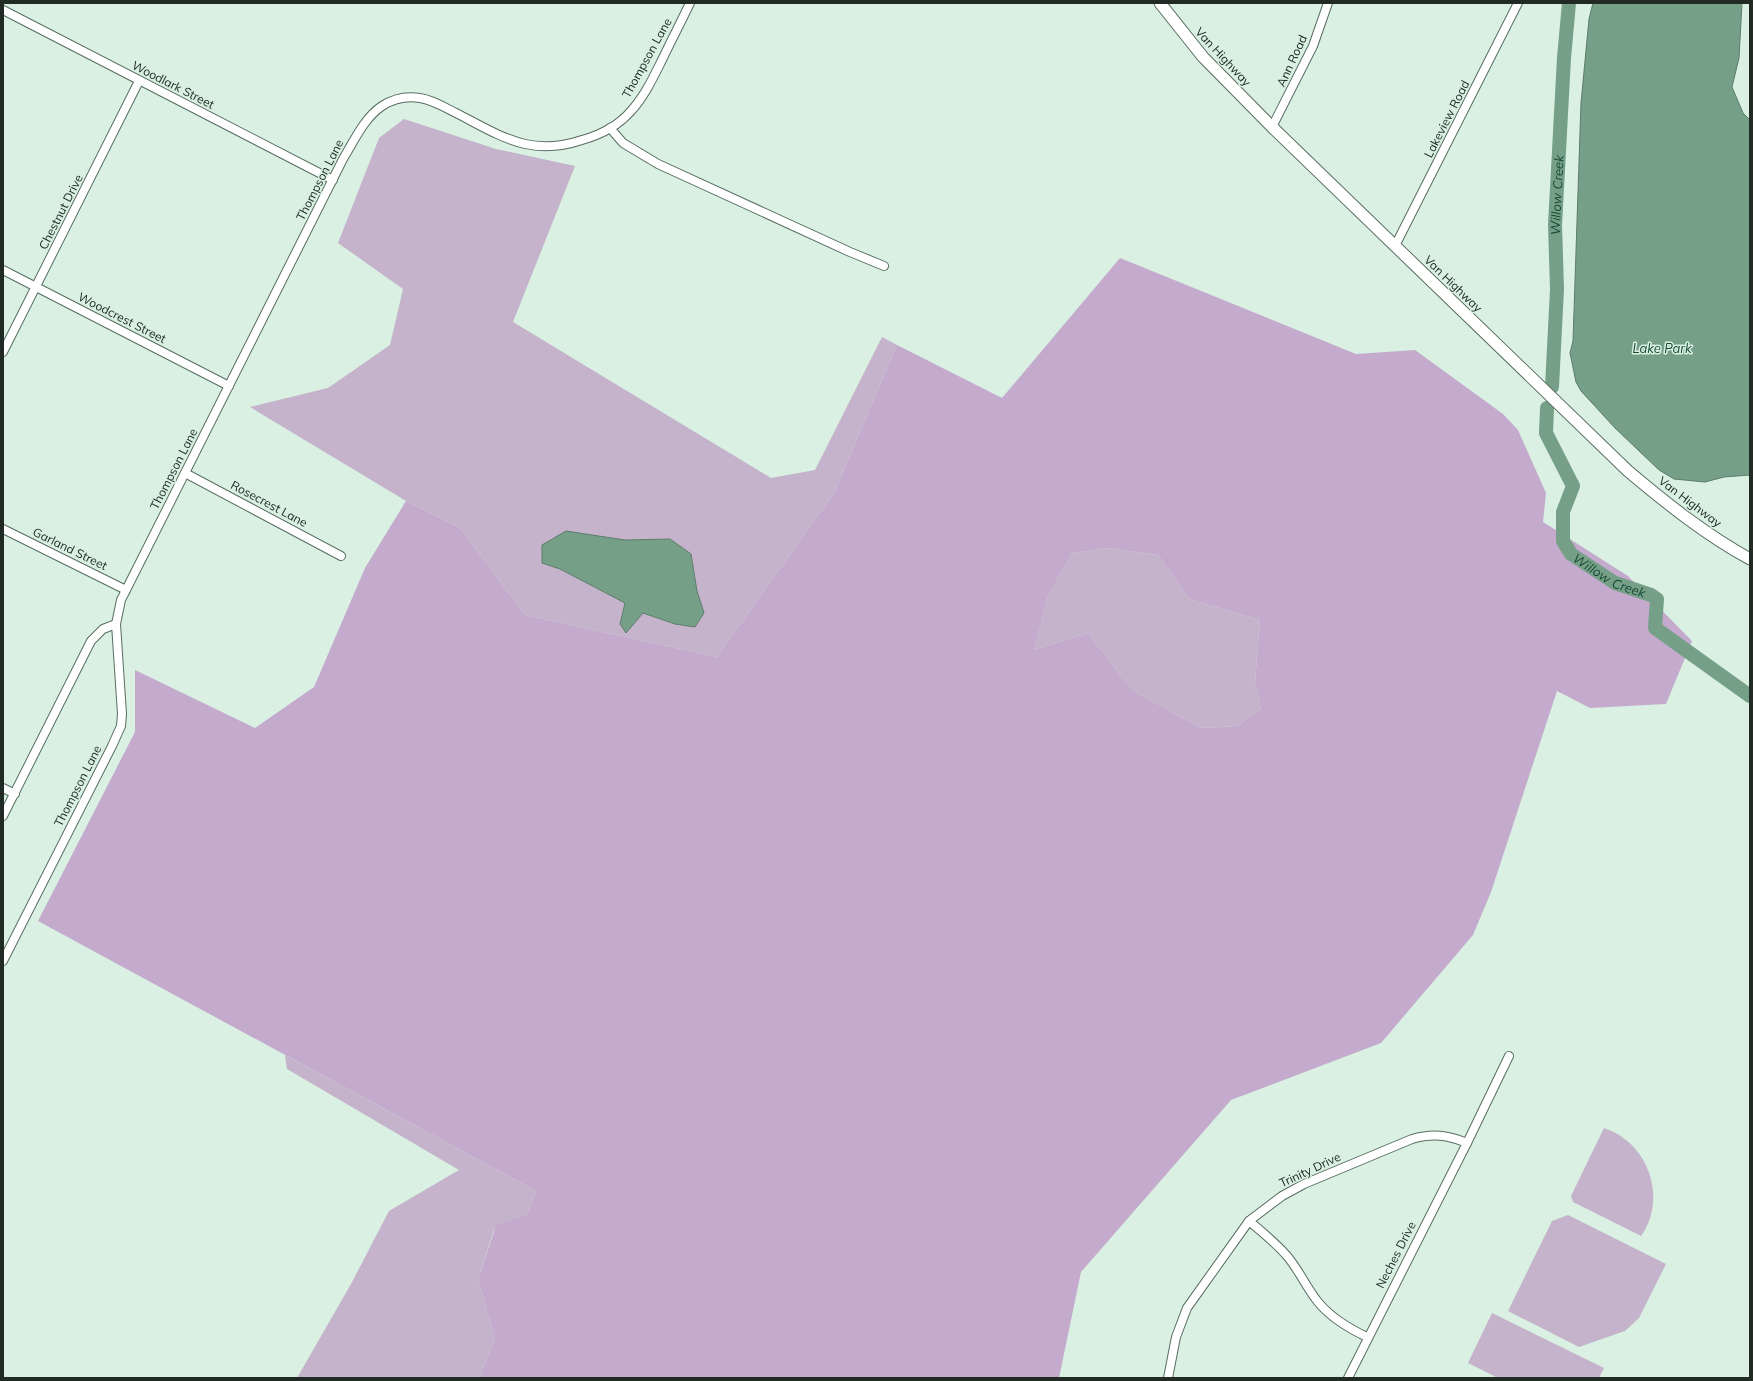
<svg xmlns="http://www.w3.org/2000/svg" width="1753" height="1381" font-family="Mulish,sans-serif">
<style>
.green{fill:#c5b3cb;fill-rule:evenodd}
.forest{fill:#c4aacd;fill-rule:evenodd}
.water{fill:#769f88;stroke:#5c7c6a}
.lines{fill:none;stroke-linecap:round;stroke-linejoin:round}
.river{stroke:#769f88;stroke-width:14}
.minor-casing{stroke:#586d61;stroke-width:10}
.secondary-casing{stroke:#586d61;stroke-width:13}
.minor{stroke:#fff;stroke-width:8}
.secondary{stroke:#fff;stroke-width:11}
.labels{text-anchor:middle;stroke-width:3;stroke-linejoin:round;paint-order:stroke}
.street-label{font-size:12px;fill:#212a25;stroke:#d9f0e2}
.water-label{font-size:13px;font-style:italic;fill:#154931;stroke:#d9f0e2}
</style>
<rect width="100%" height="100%" fill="#d9f0e2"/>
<g class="green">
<path d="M404 119 496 149 575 166 513 322 771 478 815 470 882 337 897 345 834 493 717 657 525 615 460 528 406 501 250 407 328 388 390 345 403 289 338 243 379 138ZM566 531 625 540 670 539 691 554 697 591 704 613 675 624 643 613 620 624 625 603 560 569 543 563Z"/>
<path d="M1108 548 1158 555 1189 599 1260 620 1255 681 1261 709 1237 726 1201 728 1132 690 1088 633 1034 650 1048 596 1072 553Z"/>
<path d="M285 1055 536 1191 527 1215 494 1230 478 1279 495 1339 479 1378H297L351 1284 389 1211 459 1170 287 1069Z"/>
<path d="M1604 1128C1612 1131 1619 1134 1626 1140 1654 1162 1663 1206 1641 1236L1573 1202 1571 1196Z"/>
<path d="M1568 1215 1666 1264 1639 1318 1625 1331 1579 1347 1508 1311 1552 1221Z"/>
<path d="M1492 1313 1604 1368 1599 1378H1498L1468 1363Z"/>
</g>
<path class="forest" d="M1120 258 1356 354 1415 350 1503 414 1518 430 1546 493 1543 522 1628 576 1692 641 1666 704 1590 708 1557 691 1491 892 1473 935 1381 1043 1231 1100 1081 1272 1059 1378H479L495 1339 478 1279 496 1226 527 1215 536 1191 38 921 135 732V670L255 728 314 687 365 568 406 501 460 528 525 615 717 657 834 493 897 345 1002 398ZM1108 548 1158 555 1189 599 1260 620 1255 681 1261 709 1237 726 1201 728 1132 690 1088 633 1034 650 1048 596 1072 553Z"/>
<g class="water">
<path d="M1593 3H1742L1739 58 1732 87 1743 113 1750 120V475L1724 477 1705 482 1674 479 1659 470 1615 428 1581 391 1576 382 1570 353 1573 341 1581 103 1589 19Z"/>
<path d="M566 531 625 540 670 539 691 554 697 591 704 613 695 627 675 624 643 613 626 633 620 624 625 603 560 569 542 563V545Z"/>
</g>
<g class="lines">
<g class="river">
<path id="s1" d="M1552 387 1557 289 1555 225 1564 58 1569 3"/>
<path id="s2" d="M1547 408 1546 433 1573 486 1563 512V541L1571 554 1615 583 1651 595 1657 599 1655 628 1750 696"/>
</g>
<defs>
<g id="minor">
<path d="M3 10 333 180"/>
<path d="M1272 127 1313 46 1328 3"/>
<path d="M610 128 623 143 658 164 850 252 884 266"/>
<path d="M1395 246 1518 3"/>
<path d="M3 270 229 386"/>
<path d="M3 352 139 81"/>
<path d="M185 473 341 556"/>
<path d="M3 529 126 590"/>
<path d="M3 788 15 794"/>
<path d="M3 816 91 641 103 629 116 624"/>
<path d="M3 961 112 746 121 726 122 714 116 624 121 600 343 159C354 141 364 118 382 106 393 99 407 96 420 98 433 100 444 107 456 113 478 124 500 138 525 144 543 148 564 146 582 140 600 135 618 126 631 111 644 97 653 78 662 60 671 41 681 22 690 3"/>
<path d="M1249 1221C1262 1232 1276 1243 1287 1256 1299 1270 1306 1287 1318 1302 1331 1318 1348 1328 1367 1337"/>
<path d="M1168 1378 1176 1337 1187 1308 1249 1221 1282 1196 1304 1184 1412 1139C1433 1133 1448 1135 1467 1143"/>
<path d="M1348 1378 1467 1143 1509 1056"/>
</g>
<path id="secondary" d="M1160 3 1203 57 1272 127 1628 471C1666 503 1706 535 1750 559"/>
</defs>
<use href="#minor" class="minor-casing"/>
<use href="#secondary" class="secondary-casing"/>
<use href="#minor" class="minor"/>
<use href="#secondary" class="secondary"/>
</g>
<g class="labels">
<g class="street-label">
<text transform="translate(1223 57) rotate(47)" y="4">Van Highway</text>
<text transform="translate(647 58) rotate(-61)" y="4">Thompson Lane</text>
<text transform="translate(1292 61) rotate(-65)" y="4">Ann Road</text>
<text transform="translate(173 85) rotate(27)" y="4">Woodlark Street</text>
<text transform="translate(1447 119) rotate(-63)" y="4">Lakeview Road</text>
<text transform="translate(320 180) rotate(-63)" y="4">Thompson Lane</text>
<text transform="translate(61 212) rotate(-63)" y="4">Chestnut Drive</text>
<text transform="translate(1453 284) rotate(44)" y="4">Van Highway</text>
<text transform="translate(122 318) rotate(27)" y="4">Woodcrest Street</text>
<text transform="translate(174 469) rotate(-63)" y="4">Thompson Lane</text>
<text transform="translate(1690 502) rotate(37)" y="4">Van Highway</text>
<text transform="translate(269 504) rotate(28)" y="4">Rosecrest Lane</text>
<text transform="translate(70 549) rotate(26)" y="4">Garland Street</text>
<text transform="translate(78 786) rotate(-63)" y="4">Thompson Lane</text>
<text transform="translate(1310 1170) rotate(-25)" y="4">Trinity Drive</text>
<text transform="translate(1396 1255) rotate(-63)" y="4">Neches Drive</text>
</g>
<g class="water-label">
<text dy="5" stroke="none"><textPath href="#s1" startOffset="192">Willow Creek</textPath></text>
<text x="1662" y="353">Lake Park</text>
<text dy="5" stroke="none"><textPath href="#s2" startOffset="201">Willow Creek</textPath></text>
</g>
</g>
<rect width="1753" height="1381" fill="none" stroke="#212a25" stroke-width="8"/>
</svg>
